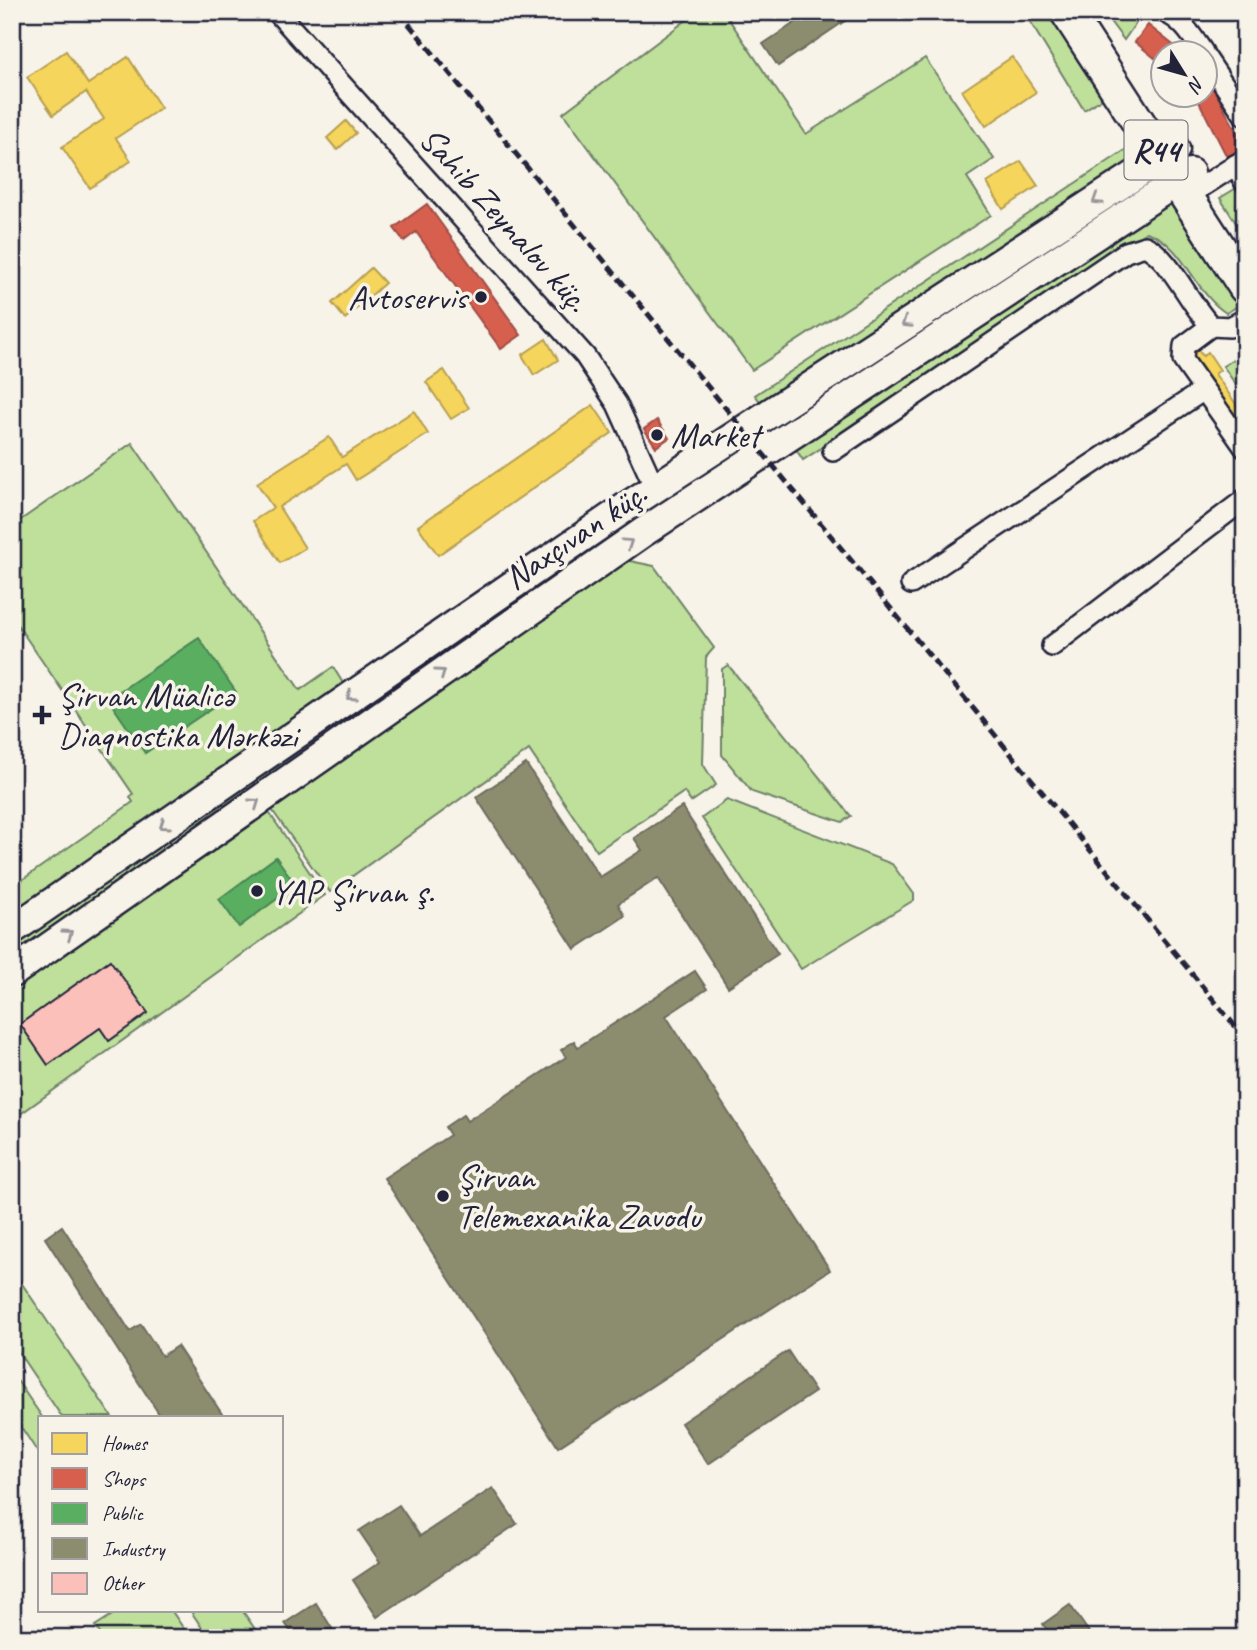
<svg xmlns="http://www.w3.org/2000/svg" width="1257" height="1650" font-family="Caveat,sans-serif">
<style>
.green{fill:#bee09a;stroke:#70816a;stroke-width:2}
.homes{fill:#f6d55c;stroke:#b69f52;stroke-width:2}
.shops{fill:#d6604d;stroke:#a04d48;stroke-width:2}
.public{fill:#5aae61;stroke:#498456;stroke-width:2}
.industry{fill:#8c8c6e;stroke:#6c6c5f;stroke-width:2}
.building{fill:#fcc0ba;stroke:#22223b;stroke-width:2}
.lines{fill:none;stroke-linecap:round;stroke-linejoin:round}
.minor-casing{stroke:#22223b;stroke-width:24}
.secondary-casing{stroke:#22223b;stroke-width:33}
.primary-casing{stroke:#22223b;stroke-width:37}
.minor{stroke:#f7f3e8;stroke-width:19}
.secondary{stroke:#f7f3e8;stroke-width:28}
.primary{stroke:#f7f3e8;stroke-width:32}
.rail{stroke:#22223b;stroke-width:5;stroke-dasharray:10 5;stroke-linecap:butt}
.oneway{stroke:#97959a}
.poi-dot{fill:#22223b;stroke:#f7f3e8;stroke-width:2.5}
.labels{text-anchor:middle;stroke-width:7;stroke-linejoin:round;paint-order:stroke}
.shield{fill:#f7f3e8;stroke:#62616f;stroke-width:2}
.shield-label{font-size:33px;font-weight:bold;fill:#22223b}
.street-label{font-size:35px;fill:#22223b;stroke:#f7f3e8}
.poi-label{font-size:35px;fill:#22223b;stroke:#f7f3e8;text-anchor:start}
</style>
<rect width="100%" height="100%" fill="#f7f3e8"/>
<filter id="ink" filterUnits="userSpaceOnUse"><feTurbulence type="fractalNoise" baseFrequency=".0143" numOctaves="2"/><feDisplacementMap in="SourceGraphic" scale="14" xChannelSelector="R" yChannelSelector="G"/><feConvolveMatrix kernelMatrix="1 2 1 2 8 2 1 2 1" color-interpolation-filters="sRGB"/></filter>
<g filter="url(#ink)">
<g class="green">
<path d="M697 12H724L806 134 925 58 994 159 967 177 991 215 752 370 563 113Z"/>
<path d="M1024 12H1052L1104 97 1084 110Z"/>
<path d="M1103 12H1135L1140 17 1124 40Z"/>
<path d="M1136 143 1145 156 765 408 755 395Z"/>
<path d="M1238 187 1245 198V237L1220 198Z"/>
<path d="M1169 196 1243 303 1226 313C1193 292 1185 244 1146 232L803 460 791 442Z"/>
<path d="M1245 352V398L1223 366Z"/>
<path d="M132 443 300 690 333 667 346 688 12 918V887L133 802 130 797 133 794 12 617V526Z"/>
<path d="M618 522 625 533 12 962V943Z"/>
<path d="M625 560 654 566 714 648 706 657 703 764 716 785 691 802 684 792 597 851 529 750 330 892 270 807Z"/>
<path d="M728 665 851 816 842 822 752 792 722 755V669Z"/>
<path d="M727 800 892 864 914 894V900L801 969 702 818Z"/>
<path d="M268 811 325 895 12 1120V987Z"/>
<path d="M12 1269 112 1417H62L12 1343Z"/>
<path d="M12 1373 42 1417 40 1456 12 1413Z"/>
<path d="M120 1610H171L190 1638H103L95 1626Z"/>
<path d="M190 1610H242L261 1638H209Z"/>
</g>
<g class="homes">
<path d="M66 51 88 84 128 57 161 108 116 138 131 161 90 188 62 147 104 119 86 92 53 115 27 77Z"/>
<path d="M1012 57 1036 92 986 126 962 91Z"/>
<path d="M346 121 356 133 337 150 327 138Z"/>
<path d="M1021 161 1038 186 1003 209 987 183Z"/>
<path d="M371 268 385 283 345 319 332 303Z"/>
<path d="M546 339 558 360 534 375 522 355Z"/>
<path d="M1198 350 1203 356 1208 352 1220 370 1215 374 1243 414 1235 419 1191 355Z"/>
<path d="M444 370 469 408 451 419 426 382Z"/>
<path d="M593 405 612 433 438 555 418 526Z"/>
<path d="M414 411 428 434 356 480 346 464 279 507 305 548 280 563 253 521 273 508 257 483 329 437 342 457Z"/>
</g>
<g class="shops">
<path d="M1148 25 1182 52H1162V64L1135 42Z"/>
<path d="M1204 71 1245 147 1227 157 1195 94H1204Z"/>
<path d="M427 204 521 335 501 349 416 232 404 241 394 228Z"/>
<path d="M657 420 669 438 656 447 644 429Z"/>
</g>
<g class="public">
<path d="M199 638 236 692 145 753 108 699Z"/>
<path d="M276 857 296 885 239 927 219 899Z"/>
</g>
<g class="industry">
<path d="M811 12H858L778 66 763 44Z"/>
<path d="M526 764 600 877 642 850 634 838 682 807 778 954 728 987 658 878 618 904 625 916 575 949 476 797Z"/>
<path d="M695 971 707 989 666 1016 830 1270 558 1447 384 1178 450 1135 445 1127 463 1115 467 1121 566 1057 561 1050 574 1041 578 1047Z"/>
<path d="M62 1226 130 1331 141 1324 162 1356 177 1346 224 1417H161L45 1238Z"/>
<path d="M788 1351 815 1392 708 1464 681 1423Z"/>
<path d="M493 1488 517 1524 377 1617 353 1580 380 1562 359 1531 399 1505 420 1536Z"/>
<path d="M316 1603 338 1638H295L285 1623Z"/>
<path d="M1070 1605 1093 1638H1052L1043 1624Z"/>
</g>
<path class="building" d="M110 960 148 1013 109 1041 100 1028 48 1065 20 1024Z"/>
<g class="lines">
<defs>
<g id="minor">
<path d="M277 12 585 356 617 404 655 488"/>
<path d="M1164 12C1183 20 1192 36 1203 52"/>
<path d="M1204 55 1245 116"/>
<path d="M1235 165 1245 183"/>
<path d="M1200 188 1245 159"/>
<path d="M1211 326 1184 346 1183 360 1245 448"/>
<path d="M833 451 1126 252 1145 246C1171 258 1189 304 1211 326L1230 327 1245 319"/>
<path d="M911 584 1204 390"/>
<path d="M1052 646 1245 499"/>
</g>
<g id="secondary">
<path d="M12 930 626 507 1175 149"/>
<path d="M12 973 642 533 1190 173"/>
</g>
<path id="primary" d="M1067 12 1245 287"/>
</defs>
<use href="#minor" class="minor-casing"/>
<use href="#secondary" class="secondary-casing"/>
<use href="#primary" class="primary-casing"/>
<use href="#minor" class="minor"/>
<use href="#secondary" class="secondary"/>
<use href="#primary" class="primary"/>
<path class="rail" d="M399 12 1245 1038"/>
</g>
<defs><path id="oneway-chevron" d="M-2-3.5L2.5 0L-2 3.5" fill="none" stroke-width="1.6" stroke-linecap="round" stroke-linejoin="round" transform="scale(1.75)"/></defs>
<g class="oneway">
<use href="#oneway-chevron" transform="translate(1097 200) rotate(147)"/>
<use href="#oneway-chevron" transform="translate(906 323) rotate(147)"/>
<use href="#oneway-chevron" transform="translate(628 543) rotate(-34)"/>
<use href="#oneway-chevron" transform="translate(441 673) rotate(-35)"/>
<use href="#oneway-chevron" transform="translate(351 696) rotate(145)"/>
<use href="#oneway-chevron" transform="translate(255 803) rotate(-35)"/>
<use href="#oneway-chevron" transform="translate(164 825) rotate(145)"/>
<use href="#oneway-chevron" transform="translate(68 934) rotate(-35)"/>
</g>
</g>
<g class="poi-dot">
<circle cx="481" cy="297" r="7"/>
<circle cx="657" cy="435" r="7"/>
<path d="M38.5 704.5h7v7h7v7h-7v7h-7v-7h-7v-7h7z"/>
<circle cx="257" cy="891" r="7"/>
<circle cx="443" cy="1196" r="7"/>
</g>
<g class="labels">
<rect class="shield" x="1124.5" y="120.5" width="63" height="59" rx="5"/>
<g class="shield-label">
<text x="1156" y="162">R44</text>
</g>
<g class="street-label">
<text transform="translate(505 219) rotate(48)" y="12">Sahib Zeynalov küç.</text>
<text transform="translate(575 535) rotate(-34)" y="12">Naxçıvan küç.</text>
</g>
<g class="poi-label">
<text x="467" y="309" text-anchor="end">Avtoservis</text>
<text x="671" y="447">Market</text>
<text x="58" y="707">Şirvan Müalicə<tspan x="58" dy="40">Diaqnostika Mərkəzi</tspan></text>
<text x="271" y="903">YAP Şirvan ş.</text>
<text x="457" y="1188">Şirvan<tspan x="457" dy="40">Telemexanika Zavodu</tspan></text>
</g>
</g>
<rect width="1257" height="1650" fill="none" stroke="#f7f3e8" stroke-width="42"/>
<rect x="21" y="21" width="1215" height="1608" fill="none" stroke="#22223b" stroke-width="2.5" filter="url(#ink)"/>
<rect x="38" y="1416" width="245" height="196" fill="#f7f3e8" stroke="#a29fa3" stroke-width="2"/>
<rect x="52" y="1433" width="35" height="21" fill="#f6d55c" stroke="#a29fa3" stroke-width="2"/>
<text x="102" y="1450" font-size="21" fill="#22223b">Homes</text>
<rect x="52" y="1468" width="35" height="21" fill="#d6604d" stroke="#a29fa3" stroke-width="2"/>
<text x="102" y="1486" font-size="21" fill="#22223b">Shops</text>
<rect x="52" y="1503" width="35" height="21" fill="#5aae61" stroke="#a29fa3" stroke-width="2"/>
<text x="102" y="1520" font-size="21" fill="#22223b">Public</text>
<rect x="52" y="1538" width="35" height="21" fill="#8c8c6e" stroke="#a29fa3" stroke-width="2"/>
<text x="102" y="1556" font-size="21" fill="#22223b">Industry</text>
<rect x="52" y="1573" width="35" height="21" fill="#fcc0ba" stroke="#a29fa3" stroke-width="2"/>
<text x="102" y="1590" font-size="21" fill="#22223b">Other</text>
<g transform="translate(1184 74) rotate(127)"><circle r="33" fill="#f7f3e8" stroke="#a29fa3" stroke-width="2"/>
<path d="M0-5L12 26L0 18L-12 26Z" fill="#22223b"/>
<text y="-10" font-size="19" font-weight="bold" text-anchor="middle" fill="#22223b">N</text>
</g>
</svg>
